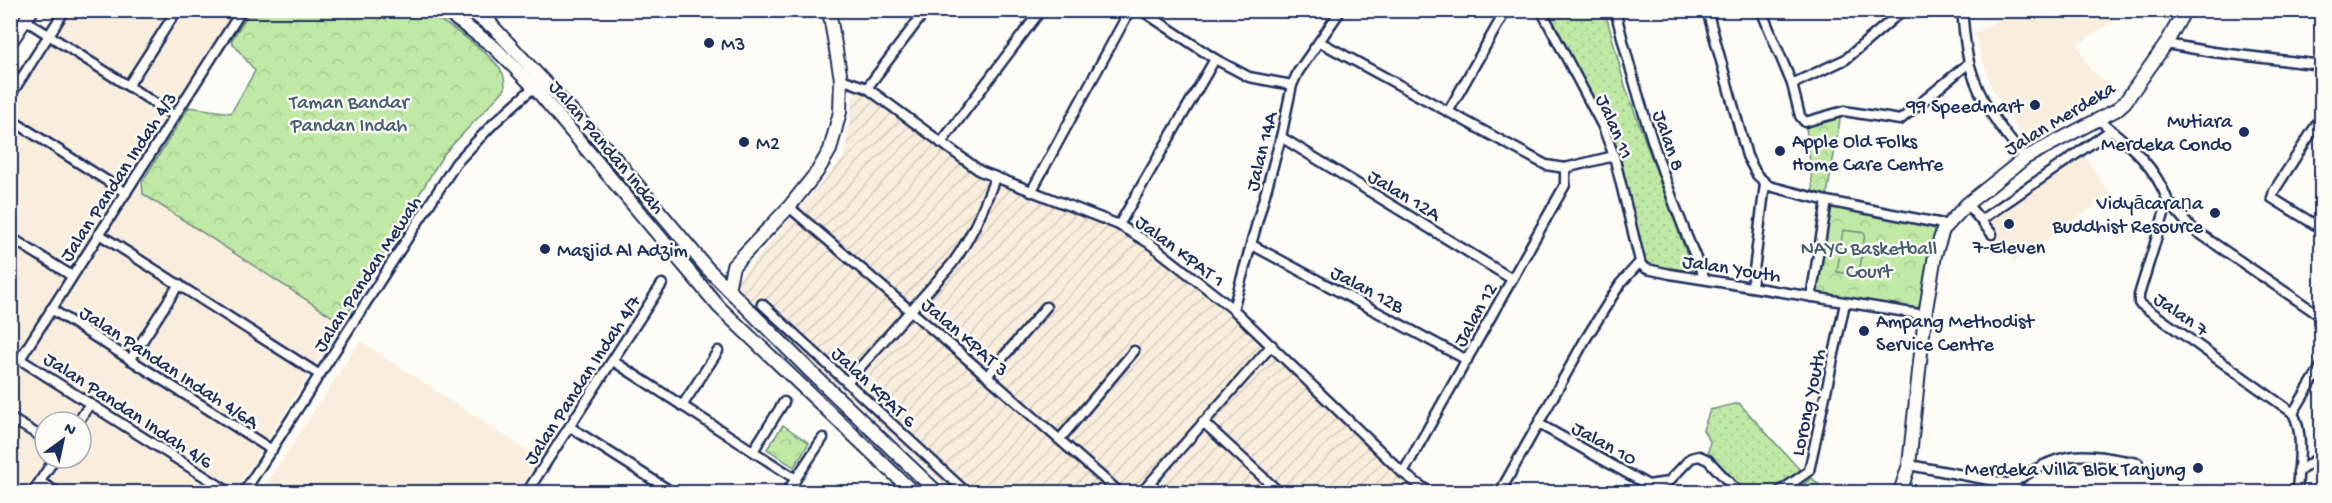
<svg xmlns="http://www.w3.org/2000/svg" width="2332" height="503" font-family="'Gochi Hand',sans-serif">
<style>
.built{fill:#f9eedd;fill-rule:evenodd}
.industrial{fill:url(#industrial-furrows)}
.grass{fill:url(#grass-dots);stroke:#6e8c82;stroke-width:1.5}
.forest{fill:url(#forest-crowns);stroke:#6e8c82;stroke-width:1.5}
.pitch{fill:#c0e9a5;stroke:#6e8c82;stroke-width:1.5}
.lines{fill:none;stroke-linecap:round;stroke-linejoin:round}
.street-casing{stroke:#1b2f5e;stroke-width:13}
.secondary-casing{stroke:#1b2f5e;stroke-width:16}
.highway-casing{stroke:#1b2f5e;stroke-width:20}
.street{stroke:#fdfcf7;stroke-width:8}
.secondary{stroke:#fdfcf7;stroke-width:12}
.highway{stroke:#fdfcf7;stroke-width:15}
.poi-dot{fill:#1b2f5e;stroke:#fdfcf7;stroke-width:2}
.labels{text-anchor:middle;stroke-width:5;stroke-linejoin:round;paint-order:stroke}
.poi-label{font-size:20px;fill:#1b2f5e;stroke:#fdfcf7;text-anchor:start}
.park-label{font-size:20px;fill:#445e70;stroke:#fdfcf7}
.street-label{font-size:20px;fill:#1b2f5e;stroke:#fdfcf7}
</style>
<defs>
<pattern id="industrial-furrows" width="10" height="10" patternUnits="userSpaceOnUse" patternTransform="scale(1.5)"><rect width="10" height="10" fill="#f9eedd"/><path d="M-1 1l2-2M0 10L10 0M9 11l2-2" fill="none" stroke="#d5ccc0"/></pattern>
<pattern id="grass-dots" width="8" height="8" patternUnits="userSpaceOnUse" patternTransform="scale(1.5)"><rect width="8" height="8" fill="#c0e9a5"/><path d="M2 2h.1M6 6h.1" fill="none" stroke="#a4c890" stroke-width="1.8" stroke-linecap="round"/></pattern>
<pattern id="forest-crowns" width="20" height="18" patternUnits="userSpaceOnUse" patternTransform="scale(1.5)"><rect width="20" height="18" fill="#c0e9a5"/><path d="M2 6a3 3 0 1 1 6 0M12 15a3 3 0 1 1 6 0" fill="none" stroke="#a4c890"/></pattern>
</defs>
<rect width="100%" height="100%" fill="#fdfcf7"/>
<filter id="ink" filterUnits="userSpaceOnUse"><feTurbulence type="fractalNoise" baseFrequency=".0167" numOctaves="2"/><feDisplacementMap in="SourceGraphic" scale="12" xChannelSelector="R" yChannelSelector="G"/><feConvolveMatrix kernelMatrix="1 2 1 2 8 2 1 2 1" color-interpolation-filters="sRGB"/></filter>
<g filter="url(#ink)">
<g class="built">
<path d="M56 11H250L142 182 143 195 342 323 234 492H11L10 82ZM45 422H81V458H45Z"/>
<path d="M2016 11H2110L2115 20 2077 45 2091 70 2117 92 2057 129 2035 141 2022 136 1993 90 1974 34Z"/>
<path d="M2083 154 2110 195 2014 262 1986 221Z"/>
<path d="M360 341 540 459 518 492H261Z"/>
</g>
<path class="industrial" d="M856 80 995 175 1143 233 1227 301 1272 341 1402 468 1436 492H952L732 287 844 157Z"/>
<g class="grass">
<path d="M1547 11H1605L1625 86 1693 271 1650 266 1643 260 1619 153Z"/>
<path d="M1739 403 1801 471 1770 492H1743L1708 453 1710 441 1703 430 1710 410Z"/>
<path d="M1812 478 1826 492H1793Z"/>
</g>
<g class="forest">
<path d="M250 11H425C445 23 493 53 503 74 505 78 505 84 505 89L443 155 342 323 143 194 142 182 189 107 231 113 255 71 231 41Z"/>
<path d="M1841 114 1827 195 1813 192 1806 126Z"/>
<path d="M1830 204 1940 230 1922 308 1847 301 1815 295Z"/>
<path d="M783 425 809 443 794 467 767 449Z"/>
</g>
<path class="pitch" d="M1843 230 1865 233 1859 275 1837 272Z"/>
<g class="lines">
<defs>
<g id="street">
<path d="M1141 10 1215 59 1249 77 1292 85"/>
<path d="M1541 10 1603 127 1614 156 1641 265 1647 269 1670 274 1925 315"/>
<path d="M1615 10C1638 102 1666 191 1704 277"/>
<path d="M1707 10 1747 156 1757 175 1769 186 1827 201 1948 225"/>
<path d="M1761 10 1792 84 1800 116 1805 122 1844 111 1900 120 1969 63"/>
<path d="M1962 10C1964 29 1965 49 1970 66 1980 102 2001 130 2025 158"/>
<path d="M25 20 175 116"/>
<path d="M1320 42 1546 165 1565 168 1614 156"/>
<path d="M2166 44 2213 52 2322 65"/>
<path d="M841 79 867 88 980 171 1119 225 1149 243 1233 309 1403 473 1429 492"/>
<path d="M1792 84 1846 59 1903 10"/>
<path d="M128 86 177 10"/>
<path d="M867 88 926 10"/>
<path d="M10 96 65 10"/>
<path d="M1448 112 1506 10"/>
<path d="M2322 116 2274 191 2272 198 2322 229"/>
<path d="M10 119 126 193"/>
<path d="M2098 119C2129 145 2153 162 2168 201L2139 295V303L2293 413C2305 436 2298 467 2297 492"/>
<path d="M1281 137 1512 279"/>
<path d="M941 143 1041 10"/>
<path d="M1031 192 1130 10"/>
<path d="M2168 201 2190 227 2322 317"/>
<path d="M1967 204 1992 234"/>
<path d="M789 207 987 376 1119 492"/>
<path d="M1981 220 2111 130"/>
<path d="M1119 225 1215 59"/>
<path d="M99 234 320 375"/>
<path d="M10 237 72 276"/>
<path d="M1252 245 1467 360"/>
<path d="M1752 286 1765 184"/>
<path d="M1811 297 1827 201"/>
<path d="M762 304 966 492"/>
<path d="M51 309 272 450"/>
<path d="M1233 309 1281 137 1292 85 1298 72 1341 10"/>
<path d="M10 353 229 492"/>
<path d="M20 359 242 10"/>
<path d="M130 360 179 284"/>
<path d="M613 361 796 479"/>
<path d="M987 376 1046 307"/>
<path d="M847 382 952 264C972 237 983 209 995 178"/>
<path d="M682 406 718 351"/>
<path d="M2293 413 2322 365"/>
<path d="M10 418 45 439"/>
<path d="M78 422 90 404"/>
<path d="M1203 422 1279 492"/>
<path d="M1539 424 1648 485 1668 482 1691 458 1699 456 1708 460 1738 492"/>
<path d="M570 427 672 492"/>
<path d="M1060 439 1134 351"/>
<path d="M753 451 784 402"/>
<path d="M1909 465 2011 484C2065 449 2077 452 2138 463"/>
<path d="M2298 472 2322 455"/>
<path d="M1403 473 1565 185V168"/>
<path d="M40 482 57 492"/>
<path d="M2011 484 2025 491 2036 492"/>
<path d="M33 492 55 458"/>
<path d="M244 492 456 163 494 123 534 87"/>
<path d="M527 492 662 284"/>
<path d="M787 492 823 438"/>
<path d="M1142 492 1272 345"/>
<path d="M1500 492 1585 340 1620 284 1639 263"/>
<path d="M1779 492 1809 471 1845 303"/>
</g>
<g id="secondary">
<path d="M444 10 494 47 534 87 719 307 913 492"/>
<path d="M483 16 607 149 707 268 812 373 937 492"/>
<path d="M10 43 32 10"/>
<path d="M728 289 733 266 789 207 817 172 830 150 840 112 841 79 829 10"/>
<path d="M1900 492 1909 465 1925 315 1935 255 1943 230 1967 204 2025 158 2116 110 2125 102 2166 44 2185 10"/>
</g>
<g id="highway">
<path d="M452 10 459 19"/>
<path d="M472 10 489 23"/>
</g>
</defs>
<use href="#street" class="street-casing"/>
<use href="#secondary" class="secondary-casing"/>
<use href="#highway" class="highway-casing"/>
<use href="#street" class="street"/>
<use href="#secondary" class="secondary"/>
<use href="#highway" class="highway"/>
</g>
</g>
<g class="poi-dot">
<circle cx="709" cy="43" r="6"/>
<circle cx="2035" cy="105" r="6"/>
<circle cx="2244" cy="132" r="6"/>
<circle cx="744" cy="142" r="6"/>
<circle cx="1780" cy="151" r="6"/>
<circle cx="2215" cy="213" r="6"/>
<circle cx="2009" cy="224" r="6"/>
<circle cx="545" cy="249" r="6"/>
<circle cx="1864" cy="331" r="6"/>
<circle cx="2198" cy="468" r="6"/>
</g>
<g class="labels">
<g class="poi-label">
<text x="721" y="50">M3</text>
<text x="2023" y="112" text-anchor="end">99 Speedmart</text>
<text x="2232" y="127" text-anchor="end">Mutiara<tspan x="2232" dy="23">Merdeka Condo</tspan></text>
<text x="1792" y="147">Apple Old Folks<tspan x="1792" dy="23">Home Care Centre</tspan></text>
<text x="756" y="149">M2</text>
<text x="2203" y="209" text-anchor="end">Vidyācaraṇa<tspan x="2203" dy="23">Buddhist Resource</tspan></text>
<text x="2009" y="253" text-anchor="middle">7-Eleven</text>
<text x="557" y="256">Masjid Al Adzim</text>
<text x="1876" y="327">Ampang Methodist<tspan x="1876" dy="23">Service Centre</tspan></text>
<text x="2186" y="475" text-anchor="end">Merdeka Villa Blok Tanjung</text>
</g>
<g class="park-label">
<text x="349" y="108">Taman Bandar<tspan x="349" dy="23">Pandan Indah</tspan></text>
<text x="1869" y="254">NAYC Basketball<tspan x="1869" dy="23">Court</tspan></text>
</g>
<g class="street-label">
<text transform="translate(2059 117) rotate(-31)" y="7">Jalan Merdeka</text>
<text transform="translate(1616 126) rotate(67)" y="7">Jalan 11</text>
<text transform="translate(1670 140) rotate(71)" y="7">Jalan 8</text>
<text transform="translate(608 146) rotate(50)" y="7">Jalan Pandan Indah</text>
<text transform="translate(1260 151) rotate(-76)" y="7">Jalan 14A</text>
<text transform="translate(117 176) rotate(-57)" y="7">Jalan Pandan Indah 4/3</text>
<text transform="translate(1405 194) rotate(31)" y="7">Jalan 12A</text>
<text transform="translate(1181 250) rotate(37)" y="7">Jalan KPAT 1</text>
<text transform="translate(1732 267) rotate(9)" y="7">Jalan Youth</text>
<text transform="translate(366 273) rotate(-57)" y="7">Jalan Pandan Mewah</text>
<text transform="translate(1368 288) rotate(28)" y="7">Jalan 12B</text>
<text transform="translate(2182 313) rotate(35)" y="7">Jalan 7</text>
<text transform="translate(1474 314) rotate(-61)" y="7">Jalan 12</text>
<text transform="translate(966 336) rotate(41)" y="7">Jalan KPAT 3</text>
<text transform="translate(170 366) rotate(33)" y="7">Jalan Pandan Indah 4/6A</text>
<text transform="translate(581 379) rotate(-57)" y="7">Jalan Pandan Indah 4/7</text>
<text transform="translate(875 386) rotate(43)" y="7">Jalan KPAT 6</text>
<text transform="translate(1807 402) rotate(-78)" y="7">Lorong Youth</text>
<text transform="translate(129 409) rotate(33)" y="7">Jalan Pandan Indah 4/6</text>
<text transform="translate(1605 442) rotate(29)" y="7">Jalan 10</text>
</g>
</g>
<rect width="2332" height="503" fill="none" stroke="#fdfcf7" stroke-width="36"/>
<rect x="18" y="18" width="2296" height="467" fill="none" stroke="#1b2f5e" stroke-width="2" filter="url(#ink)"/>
<g transform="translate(63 440) rotate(33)"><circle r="28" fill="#fdfcf7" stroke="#a3aaba" stroke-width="1.5"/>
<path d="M0-4.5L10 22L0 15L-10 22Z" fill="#1b2f5e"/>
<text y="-9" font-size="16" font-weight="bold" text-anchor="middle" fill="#1b2f5e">N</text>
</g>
</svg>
